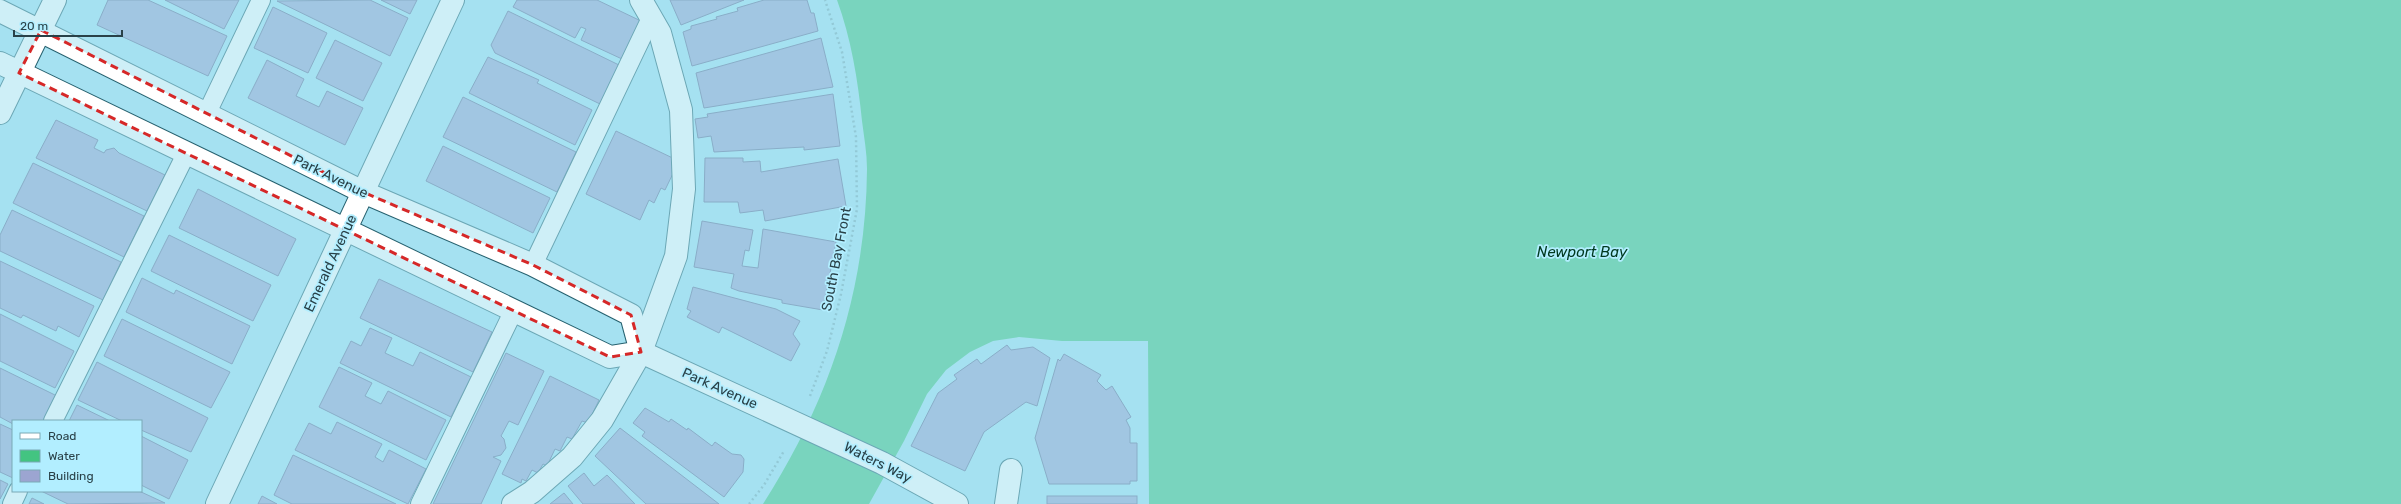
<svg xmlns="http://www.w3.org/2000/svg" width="2401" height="504" font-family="Rubik,sans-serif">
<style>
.water{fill:#43c481}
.building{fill:#9ca5d1;stroke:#676e97}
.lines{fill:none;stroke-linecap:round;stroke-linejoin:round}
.service-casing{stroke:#26616f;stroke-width:20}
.minor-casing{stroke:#26616f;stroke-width:24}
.tertiary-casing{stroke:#26616f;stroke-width:24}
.path{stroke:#7cacb9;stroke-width:2.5;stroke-dasharray:2 3;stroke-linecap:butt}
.service{stroke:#fff;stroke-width:18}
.minor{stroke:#fff;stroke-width:22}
.tertiary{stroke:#fff;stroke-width:22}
.marked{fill:none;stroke:#d62828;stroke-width:3;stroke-dasharray:8 5;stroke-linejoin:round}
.labels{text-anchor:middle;stroke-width:3.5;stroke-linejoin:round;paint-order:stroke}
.street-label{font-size:14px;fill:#294148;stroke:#b2eeff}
.water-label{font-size:15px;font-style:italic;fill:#01391f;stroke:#b2eeff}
</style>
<rect width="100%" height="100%" fill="#a5e1f1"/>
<path class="water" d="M837 0H2401V504H1149L1148 341H1062L1019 337 993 341 970 352 946 370 927 394 904 441 869 504H763C829 401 866 292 867 169 867 153 864 137 862 121 858 80 851 38 837 0Z"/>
<g class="building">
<path d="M108 0H148L227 36 208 76 97 25Z"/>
<path d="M165 0H239L224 29Z"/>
<path d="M370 0 408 18 390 56 277 1Z"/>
<path d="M381 0H417L410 14Z"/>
<path d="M517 0H597L641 21 622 59 581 40 586 29 581 27 575 38 513 7Z"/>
<path d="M670 0H744L681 25Z"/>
<path d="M764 0H807L811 13H814L818 31 692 66 683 32 691 29V26L717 19 716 17 738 11 737 8Z"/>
<path d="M273 7 327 33 308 73 254 48Z"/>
<path d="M508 11 619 65 600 104 495 53 491 45Z"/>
<path d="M821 38 833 87 704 108 696 73Z"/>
<path d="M335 40 382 63 363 101 316 78Z"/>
<path d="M488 57 539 80 537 83 592 110 575 145 469 93Z"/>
<path d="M267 60 304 79 296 96 319 107 327 91 363 108 345 145 248 98Z"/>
<path d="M833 94 840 146 804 150V147L714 152 711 136 698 138 695 119 708 117 707 114Z"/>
<path d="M463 97 576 152 557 192 443 137Z"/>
<path d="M56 120 98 140 94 148 104 153 106 150 114 148 119 153 165 175 147 211 36 158Z"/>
<path d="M616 131 679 161 665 190 661 188 654 203 649 200 640 220 586 194Z"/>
<path d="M443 146 550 198 533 233 426 181Z"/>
<path d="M705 158H743V162L760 161 761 172 838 159 846 206 765 221 763 210 740 213 738 202H704Z"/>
<path d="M33 163 144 216 124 257 13 203Z"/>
<path d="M198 189 296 239 278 276 179 228Z"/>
<path d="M12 210 121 262 103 300 0 251V235Z"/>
<path d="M702 221 753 230 749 251 745 250 742 266 758 268 763 229 836 242 823 310 782 303V300L739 291 731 288 734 274 694 267Z"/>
<path d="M169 235 271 285 253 321 151 271Z"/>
<path d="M0 261 94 306 79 337 58 326 56 331 23 315 21 318 0 308Z"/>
<path d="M142 278 174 294 176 290 250 326 232 364 126 312Z"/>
<path d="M379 279 492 332 473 372 360 318Z"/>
<path d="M693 287 776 309 800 321 793 334 800 344 791 361 722 327 719 333 687 317 691 311 687 309Z"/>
<path d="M0 314 74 351 55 388 0 361Z"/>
<path d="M122 319 230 372 211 408 104 356Z"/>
<path d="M370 328 392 338 385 353 413 366 420 352 471 377 451 417 340 363 351 341 361 346Z"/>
<path d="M1007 345 1011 350 1033 347 1050 358 1037 406 1026 402 984 432 965 471 911 446 938 393 957 379 954 375 977 359 981 364Z"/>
<path d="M506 353 544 371 518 425 509 421 501 436 504 439 506 448 501 455 493 457 501 461 481 504H433Z"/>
<path d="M1064 354 1101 375 1097 381 1106 390 1112 386 1131 417 1126 420 1130 428V443H1137V481H1130V484H1049L1035 438 1058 359 1060 361Z"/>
<path d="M97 362 208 418 191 452 141 430V421H122L78 400Z"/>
<path d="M339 367 372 383 365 396 381 404 388 391 446 420 426 460 319 407Z"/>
<path d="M0 368 57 396 45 421H13V424L0 417Z"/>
<path d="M550 376 599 400 588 423 582 421 572 439 567 437 560 451 555 449 547 466 543 464 538 473 532 470 526 481 522 479 521 483 502 474Z"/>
<path d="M77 405 110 421H69Z"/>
<path d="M645 408 669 422 671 419 687 430 688 428 712 446 715 442 732 454 741 455 744 459 743 472 724 497 642 436 645 432 633 423Z"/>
<path d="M337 422 382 444 375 457 383 462 389 450 426 469 408 504 295 450 309 423 331 434Z"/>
<path d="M0 424 13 430V478L0 472Z"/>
<path d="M620 428 719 504H646L595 456Z"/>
<path d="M141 436 188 460 169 499 141 485Z"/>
<path d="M293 455 396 504H292L274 495Z"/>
<path d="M584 473 594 486 607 475 635 504H583L568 486Z"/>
<path d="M0 480 8 484 0 499Z"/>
<path d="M41 491H139L165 503 68 504Z"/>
<path d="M564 493 573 504H550Z"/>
<path d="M262 496 277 504H258Z"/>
<rect x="1047" y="496" width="90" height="8"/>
<path d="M32 498 44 504H29Z"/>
</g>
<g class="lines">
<defs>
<g id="service">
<path d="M206 115 261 0"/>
<path d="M533 265 651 18"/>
<path d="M53 421 187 152"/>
<path d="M12 504 18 491"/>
<path d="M420 504 513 312"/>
</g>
<g id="minor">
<path d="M0 113 55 0"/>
<path d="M641 352 882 463 957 504"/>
<path d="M217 504 453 0"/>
<path d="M513 504 532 492 572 457 602 420 641 352 676 256 684 189 681 110 660 33 641 0"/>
<path d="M1006 504 1011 470"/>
</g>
<path id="tertiary" d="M0 11 363 192 533 265 631 315 641 352 610 357 0 63"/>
</defs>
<use href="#service" class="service-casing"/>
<use href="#minor" class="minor-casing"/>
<use href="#tertiary" class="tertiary-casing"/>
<g class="path">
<path d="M810 396 827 351 841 294 857 209 856 137 842 52 825 0"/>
<path d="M749 504 764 485 784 451"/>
</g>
<use href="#service" class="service"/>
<use href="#minor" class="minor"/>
<use href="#tertiary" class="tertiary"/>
</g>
<path d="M0 0H2401V504H0ZM41 30 363 192 533 265 631 315 641 352 610 357 19 73Z" fill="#a5e1f1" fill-opacity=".55" fill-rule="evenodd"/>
<path class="marked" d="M41 30 363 192 533 265 631 315 641 352 610 357 19 73Z"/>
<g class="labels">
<g class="street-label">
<text transform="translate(331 176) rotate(26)" y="5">Park Avenue</text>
<text transform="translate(836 259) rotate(-79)" y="5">South Bay Front</text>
<text transform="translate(330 263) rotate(-65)" y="5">Emerald Avenue</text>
<text transform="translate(720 388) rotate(24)" y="5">Park Avenue</text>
<text transform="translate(878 462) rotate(27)" y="5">Waters Way</text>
</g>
<g class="water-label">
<text x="1582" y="257">Newport Bay</text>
</g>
</g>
<rect x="12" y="420" width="130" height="72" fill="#b2eeff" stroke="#7ba9b6"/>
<rect x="20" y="433" width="20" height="6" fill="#ffffff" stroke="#7ba9b6"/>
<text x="48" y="440" font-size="12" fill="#294148">Road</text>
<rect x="20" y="450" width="20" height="12" fill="#43c481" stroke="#7ba9b6"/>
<text x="48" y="460" font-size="12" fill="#294148">Water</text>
<rect x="20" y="470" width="20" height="12" fill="#9ca5d1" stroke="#7ba9b6"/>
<text x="48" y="480" font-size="12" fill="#294148">Building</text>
<path d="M14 30v6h108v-6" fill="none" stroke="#294148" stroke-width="2"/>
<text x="20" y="30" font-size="12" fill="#294148" stroke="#b2eeff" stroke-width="3" paint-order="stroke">20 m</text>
</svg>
